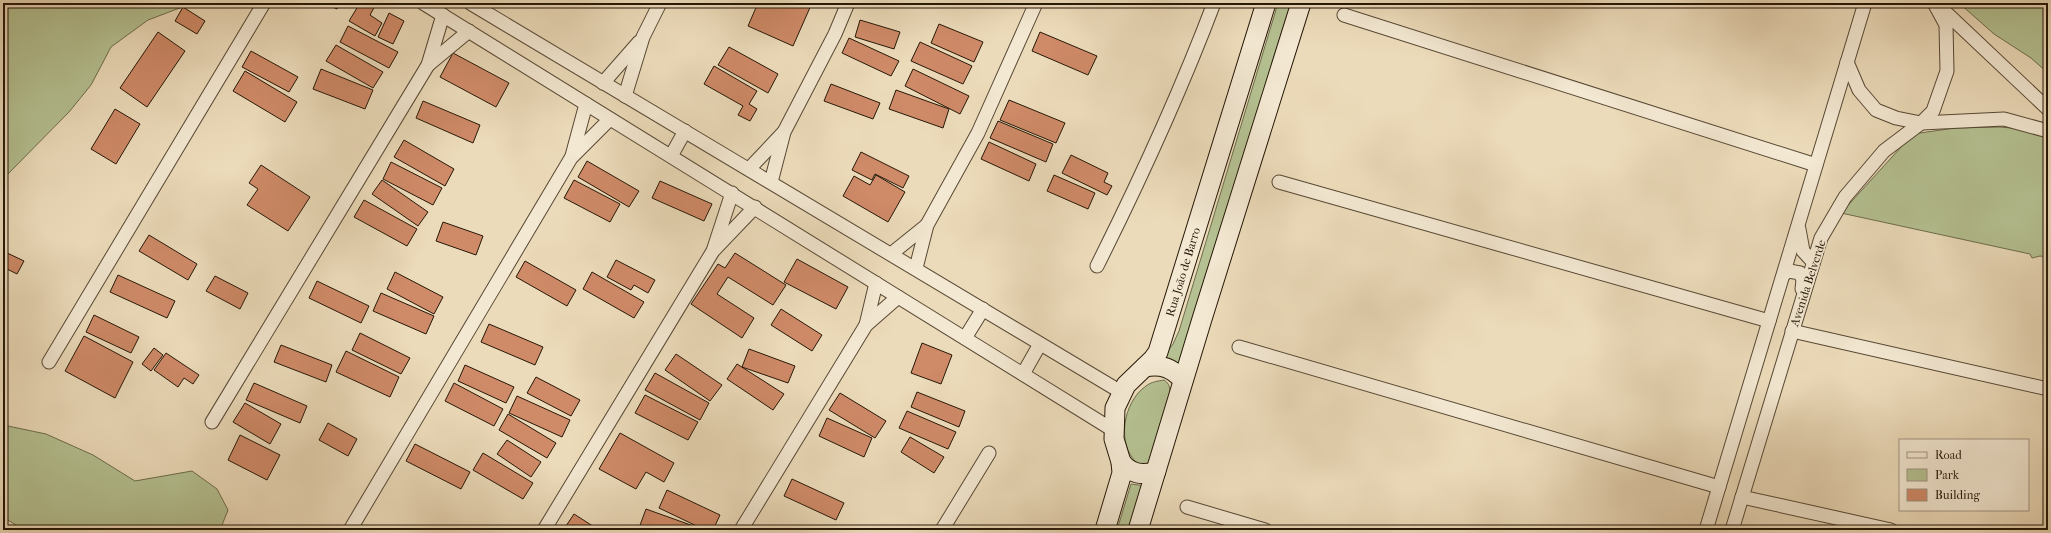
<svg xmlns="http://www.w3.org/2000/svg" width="2051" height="533" font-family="'IM FELL French Canon',serif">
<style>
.green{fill:#b5c192;stroke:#6d6c4c}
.building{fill:#cf8a68;stroke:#251707}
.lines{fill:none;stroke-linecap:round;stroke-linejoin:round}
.street-casing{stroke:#574834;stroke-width:15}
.secondary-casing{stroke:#251707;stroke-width:21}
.street{stroke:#f3e8d2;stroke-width:13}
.secondary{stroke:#f3e8d2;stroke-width:19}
.labels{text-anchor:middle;stroke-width:3.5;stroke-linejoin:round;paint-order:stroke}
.street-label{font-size:12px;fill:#251707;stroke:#f3e8d2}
</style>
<rect width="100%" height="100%" fill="#ecdbba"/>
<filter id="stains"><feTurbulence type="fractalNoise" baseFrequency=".005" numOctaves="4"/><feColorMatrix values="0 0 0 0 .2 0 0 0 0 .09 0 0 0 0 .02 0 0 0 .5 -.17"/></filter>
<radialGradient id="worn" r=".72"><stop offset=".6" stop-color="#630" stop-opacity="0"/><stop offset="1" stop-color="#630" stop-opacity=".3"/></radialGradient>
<g class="green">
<path d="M3 3H187L185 6 148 20 111 47 91 85 69 112 3 179Z"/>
<path d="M1278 3H1297L1182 365 1162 359 1173 344 1179 331Z"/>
<path d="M1959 3H2048V73L2031 58 1994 34Z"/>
<path d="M2000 127 2045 131 2048 133V257L2040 256 2032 258 2030 254 1841 213 1913 134 1955 128Z"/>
<path d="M1164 380C1170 384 1170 388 1170 395L1149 462 1146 466 1137 463C1116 444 1123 402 1146 386 1151 382 1158 381 1164 380Z"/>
<path d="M3 425 46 434 93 455 135 481 192 471 217 489 228 510 220 530H24L3 517Z"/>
<path d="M1131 484 1146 486 1133 530H1117Z"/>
</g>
<g class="building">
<path d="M324 3H340L337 9Z"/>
<path d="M360 3 376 4 370 15 382 23 375 36 349 21Z"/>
<path d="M758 3H812L793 46 748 26Z"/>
<path d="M183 7 205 21 197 34 175 21Z"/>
<path d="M389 13 404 21 393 44 378 37Z"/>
<path d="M860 20 900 32 894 49 855 37Z"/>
<path d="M939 24 983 42 974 62 931 43Z"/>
<path d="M348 26 398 52 389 68 340 42Z"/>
<path d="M158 32 185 51 147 107 120 88Z"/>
<path d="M1040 32 1097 56 1088 75 1032 51Z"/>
<path d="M849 38 899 61 891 76 842 53Z"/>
<path d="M920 42 972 66 963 84 911 61Z"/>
<path d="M336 45 383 72 373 88 326 61Z"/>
<path d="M729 47 778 74 768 93 718 65Z"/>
<path d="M251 51 298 77 289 92 242 67Z"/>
<path d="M453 53 509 83 496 107 440 77Z"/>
<path d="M714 66 757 91 749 104 757 109 750 121 738 115 743 106 704 84Z"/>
<path d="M321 69 373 90 365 109 313 89Z"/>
<path d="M913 69 969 96 960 114 905 86Z"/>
<path d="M245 71 297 102 285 122 233 91Z"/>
<path d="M831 84 880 103 873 119 824 101Z"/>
<path d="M896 90 949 109 943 128 889 109Z"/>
<path d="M1009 100 1065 123 1056 143 1000 120Z"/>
<path d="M423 101 480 125 473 143 416 118Z"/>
<path d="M115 109 140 124 116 164 91 149Z"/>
<path d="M998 121 1053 144 1046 162 990 138Z"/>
<path d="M404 140 454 169 445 186 394 157Z"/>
<path d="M989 142 1036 164 1029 181 981 159Z"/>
<path d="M861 152 909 176 903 188 875 174 872 180 852 170Z"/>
<path d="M1071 155 1108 173 1104 182 1112 186 1107 195 1062 173Z"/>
<path d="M587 161 639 191 629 207 578 177Z"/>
<path d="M391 162 442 188 433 205 383 179Z"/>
<path d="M261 165 310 197 288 231 247 205 258 189 249 183Z"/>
<path d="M876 175 905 192 888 222 843 196 854 176 870 185Z"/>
<path d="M1054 175 1095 193 1088 209 1047 191Z"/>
<path d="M382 180 428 212 418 226 372 194Z"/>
<path d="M574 180 620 204 610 222 564 198Z"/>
<path d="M660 181 712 204 704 221 652 198Z"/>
<path d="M364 200 417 229 407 246 354 217Z"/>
<path d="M443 222 483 236 476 255 436 241Z"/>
<path d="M149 235 197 264 188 280 139 251Z"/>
<path d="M3 251 24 261 17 274 3 267Z"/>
<path d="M735 253 786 285 773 305 728 277 717 294 754 318 742 338 691 304 718 264 725 268Z"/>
<path d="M797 259 848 287 836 309 784 282Z"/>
<path d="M616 260 655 280 648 293 634 285 631 290 607 277Z"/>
<path d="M525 261 576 290 567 306 516 277Z"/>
<path d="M395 272 443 297 434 314 387 289Z"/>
<path d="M592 272 644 302 634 318 583 289Z"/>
<path d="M118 275 175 301 167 318 110 292Z"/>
<path d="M215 276 248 293 240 309 206 291Z"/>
<path d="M317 281 369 306 361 323 309 298Z"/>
<path d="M381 293 434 316 426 334 373 311Z"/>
<path d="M781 309 822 335 812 351 771 325Z"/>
<path d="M94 315 139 337 131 353 86 332Z"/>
<path d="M489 324 543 347 535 365 481 342Z"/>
<path d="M360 333 410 358 401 374 352 350Z"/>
<path d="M84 336 133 362 115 398 65 371Z"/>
<path d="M922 343 952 355 941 384 911 373Z"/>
<path d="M281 345 332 365 326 382 274 362Z"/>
<path d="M154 348 163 355 151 371 142 364Z"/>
<path d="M749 349 795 366 788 383 742 367Z"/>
<path d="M346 351 399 377 390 397 336 372Z"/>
<path d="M166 353 199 375 193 384 184 378 178 387 154 370Z"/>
<path d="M676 354 722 385 710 401 665 370Z"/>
<path d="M737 364 784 394 773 410 727 379Z"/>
<path d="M465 365 514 387 506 403 458 381Z"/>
<path d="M655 373 709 403 700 420 645 390Z"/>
<path d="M536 377 580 400 571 416 527 393Z"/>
<path d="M254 383 307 406 300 423 246 400Z"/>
<path d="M454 383 503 409 494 426 445 401Z"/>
<path d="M917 392 965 411 959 427 911 407Z"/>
<path d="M840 393 886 421 875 438 829 410Z"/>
<path d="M645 395 698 422 688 440 635 413Z"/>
<path d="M517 396 570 420 562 437 509 413Z"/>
<path d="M245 403 281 424 270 444 233 422Z"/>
<path d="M907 411 956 432 948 449 899 428Z"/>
<path d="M508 414 556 443 547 458 499 430Z"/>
<path d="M827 418 872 438 864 457 819 436Z"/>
<path d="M328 423 357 439 348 456 319 440Z"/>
<path d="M620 433 674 463 664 482 646 472 636 489 599 469Z"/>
<path d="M240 435 280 455 267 480 228 460Z"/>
<path d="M910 437 944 457 934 473 901 452Z"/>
<path d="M507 440 541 462 531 477 497 454Z"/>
<path d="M415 444 470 472 461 489 406 461Z"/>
<path d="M483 453 533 483 523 499 473 470Z"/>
<path d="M792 479 844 503 836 520 784 496Z"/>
<path d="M667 490 720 515 713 530H705L659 508Z"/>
<path d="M646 509 699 528V530H645L639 528Z"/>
<path d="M574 514 599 530H565L564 529Z"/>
</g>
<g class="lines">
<defs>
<g id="street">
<path d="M423 3 1113 430"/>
<path d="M470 3 1121 392"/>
<path d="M1940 7 2048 109"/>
<path d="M1344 15 1816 165"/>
<path d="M1847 62 1859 90 1876 110 1896 118 1921 123 2004 119 2048 131"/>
<path d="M428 65 469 31"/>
<path d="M603 83 639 42"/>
<path d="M625 96 643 37 660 3"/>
<path d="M572 156 586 104"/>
<path d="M671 156 685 131"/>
<path d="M749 169 783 133"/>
<path d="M771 182 784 132 835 34 848 3"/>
<path d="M1279 182 1769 321"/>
<path d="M1799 229 1803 251 1813 262"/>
<path d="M714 248 732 193"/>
<path d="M891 254 927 225"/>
<path d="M1097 266C1140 180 1180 93 1214 3"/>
<path d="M916 268 927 225 978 133 1036 3"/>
<path d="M1784 274 1789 271 1800 273 1803 280 1802 289"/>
<path d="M866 325 876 283"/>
<path d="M1792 331 2048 389"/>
<path d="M965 338 983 309"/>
<path d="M1239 347 1719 487"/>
<path d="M49 362 264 3"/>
<path d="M1023 374 1040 344"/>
<path d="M212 422 428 65 443 15"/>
<path d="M1742 497 1891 530"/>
<path d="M1187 507 1265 530"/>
<path d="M350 530 571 158 610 119"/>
<path d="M544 530 713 251 755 207"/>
<path d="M741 530 866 325 898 297"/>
<path d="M942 530 989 453"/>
<path d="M1706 530 1865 3"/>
<path d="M1732 530 1821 238 1845 197 1884 151 1921 123 1933 111 1947 71 1946 25 1934 3"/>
</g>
<g id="secondary">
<path d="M1145 367C1162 364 1172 368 1183 380"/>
<path d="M1121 462C1130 474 1143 476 1156 471"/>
<path d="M1105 530 1122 473 1121 462 1114 439 1115 408 1126 385 1153 359 1158 352 1266 3"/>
<path d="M1138 530 1202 319 1301 3"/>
</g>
</defs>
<use href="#street" class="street-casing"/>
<use href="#secondary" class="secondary-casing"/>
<use href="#street" class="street"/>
<use href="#secondary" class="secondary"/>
</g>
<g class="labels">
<g class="street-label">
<text transform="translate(1183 272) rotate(-73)" y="4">Rua João de Barro</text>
<text transform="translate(1808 283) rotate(-72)" y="4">Avenida Belverde</text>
</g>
</g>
<rect width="2051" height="533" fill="none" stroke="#ecdbba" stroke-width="16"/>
<rect x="4" y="4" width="2043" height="525" fill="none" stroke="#251707" stroke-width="2"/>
<rect x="8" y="8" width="2035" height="517" fill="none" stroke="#251707"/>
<rect x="1899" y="439" width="130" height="72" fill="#f3e8d2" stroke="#a19481"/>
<rect x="1907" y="452" width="20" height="6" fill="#f3e8d2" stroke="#a19481"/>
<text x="1935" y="459" font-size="12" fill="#251707">Road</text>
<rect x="1907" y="469" width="20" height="12" fill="#b5c192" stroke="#a19481"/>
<text x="1935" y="479" font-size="12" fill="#251707">Park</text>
<rect x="1907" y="489" width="20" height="12" fill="#cf8a68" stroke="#a19481"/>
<text x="1935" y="499" font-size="12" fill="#251707">Building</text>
<rect width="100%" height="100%" filter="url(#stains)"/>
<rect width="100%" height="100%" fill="url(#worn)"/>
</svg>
